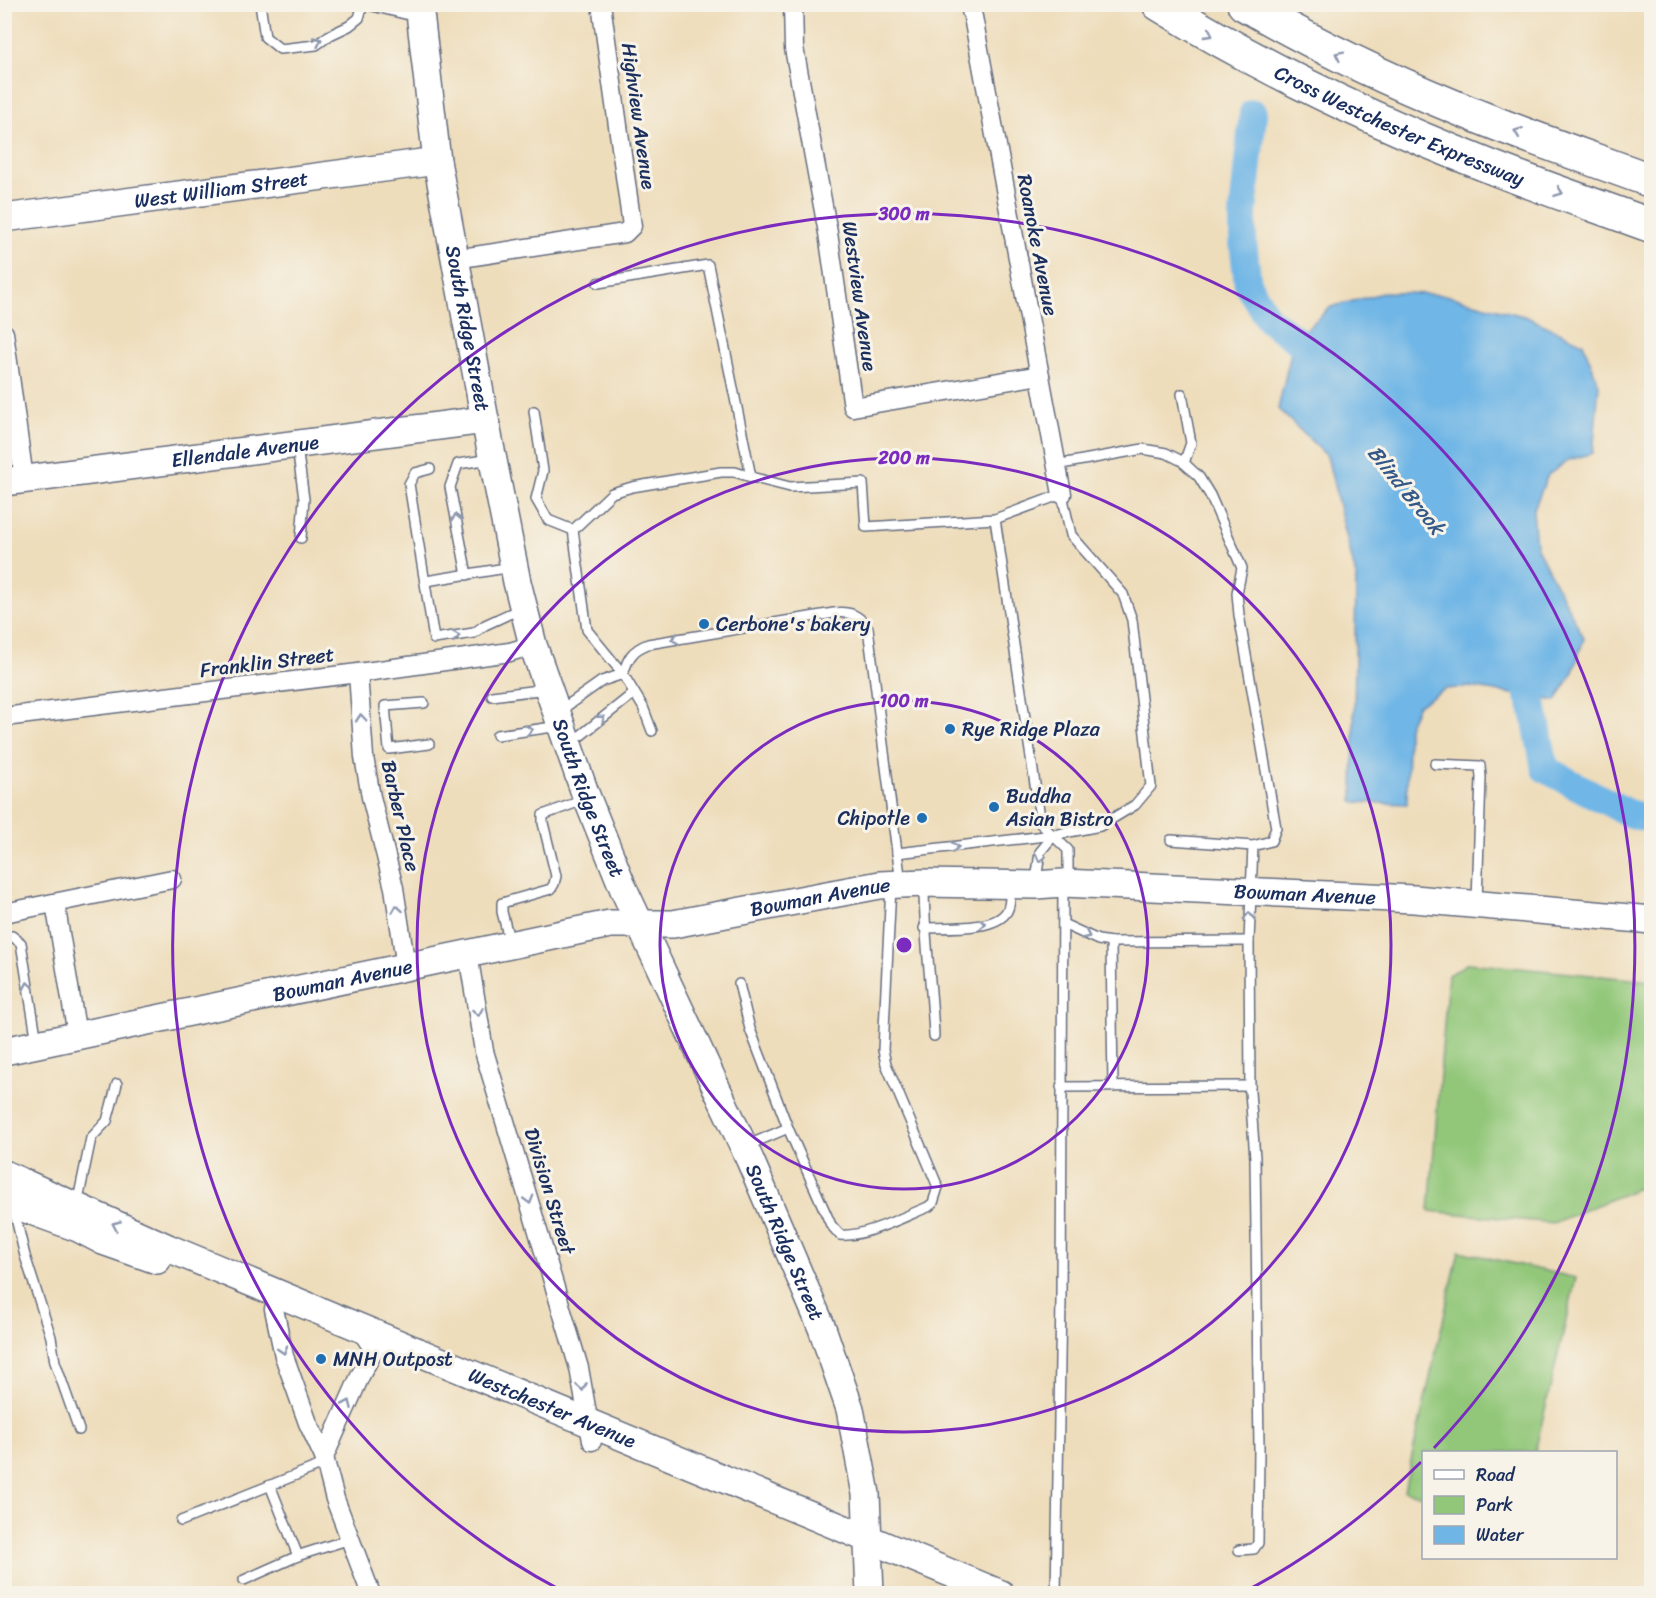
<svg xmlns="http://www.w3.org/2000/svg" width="1656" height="1598" font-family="Sriracha,sans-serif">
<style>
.green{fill:#92c779;stroke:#567b6c;stroke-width:1.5}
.water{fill:#6fb6e6;stroke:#4572a2;stroke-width:1.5}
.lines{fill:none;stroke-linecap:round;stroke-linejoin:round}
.river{stroke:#6fb6e6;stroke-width:28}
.lane-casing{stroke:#656c7f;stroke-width:12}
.street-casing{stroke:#656c7f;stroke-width:21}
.secondary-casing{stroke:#656c7f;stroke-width:30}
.highway-casing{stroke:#656c7f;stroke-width:36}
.lane{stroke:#fff;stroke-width:9}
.street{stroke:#fff;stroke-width:18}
.secondary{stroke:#fff;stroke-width:27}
.highway{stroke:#fff;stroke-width:33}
.oneway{stroke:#8d97ae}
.ring{fill:none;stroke:#7b2cbf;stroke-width:3}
.poi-dot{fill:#1f6fb2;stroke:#f7f3e8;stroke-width:2}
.labels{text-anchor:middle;stroke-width:6;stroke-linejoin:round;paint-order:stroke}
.street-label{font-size:20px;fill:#1b2f5e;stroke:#f7f3e8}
.poi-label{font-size:20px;fill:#1b2f5e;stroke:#f7f3e8;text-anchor:start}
.water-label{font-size:21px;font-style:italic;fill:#345887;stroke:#f7f3e8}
.centre{fill:#7b2cbf;stroke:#f7f3e8;stroke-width:3}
.ring-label{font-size:18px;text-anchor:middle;font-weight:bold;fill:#7b2cbf;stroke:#f7f3e8;stroke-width:6;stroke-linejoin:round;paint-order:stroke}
</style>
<rect width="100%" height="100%" fill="#f7f3e8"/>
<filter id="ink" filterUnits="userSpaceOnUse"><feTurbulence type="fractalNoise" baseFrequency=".0167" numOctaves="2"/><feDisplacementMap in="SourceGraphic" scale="12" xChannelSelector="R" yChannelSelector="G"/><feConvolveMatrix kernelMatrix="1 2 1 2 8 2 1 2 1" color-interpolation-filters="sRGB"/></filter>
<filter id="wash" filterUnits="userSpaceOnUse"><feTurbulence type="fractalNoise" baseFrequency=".008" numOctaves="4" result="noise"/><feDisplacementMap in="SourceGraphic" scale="24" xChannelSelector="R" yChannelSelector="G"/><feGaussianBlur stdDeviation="1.35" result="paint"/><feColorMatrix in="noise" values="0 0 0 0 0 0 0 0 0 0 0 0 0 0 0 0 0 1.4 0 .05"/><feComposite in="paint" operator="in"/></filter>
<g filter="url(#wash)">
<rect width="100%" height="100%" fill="#edb"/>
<g class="green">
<path d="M1468 963 1651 981 1652 1175 1646 1185 1553 1223 1429 1211 1448 975Z"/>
<path d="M1459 1251 1576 1278 1535 1452H1424L1423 1496 1404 1491Z"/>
</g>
<path class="water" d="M1386 292 1445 295 1527 317 1583 343 1599 385 1593 453 1569 460 1548 475 1533 511 1536 546 1584 638 1573 672 1556 701 1470 687 1445 689 1418 705 1408 727 1407 804 1353 802 1356 576 1327 456 1278 409 1294 340 1331 307Z"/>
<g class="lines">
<g class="river">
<path d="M1253 113 1243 213V242L1248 285 1268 319 1308 349 1319 367"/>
<path d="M1516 660 1534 710 1545 769 1628 813 1652 820"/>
</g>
</g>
</g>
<g filter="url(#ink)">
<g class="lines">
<defs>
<g id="lane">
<path d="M260 4 265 37 280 49 316 45 330 35 349 26 359 18 363 4"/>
<path d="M364 4 417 17"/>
<path d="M598 283 708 265 751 477 790 487 863 483 866 527 995 519 1062 494 1071 535 1123 594 1132 620 1151 786 1135 805 1100 826 1054 835 897 853"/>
<path d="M1182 394 1191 443 1184 463"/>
<path d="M534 411 543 471 536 499 548 520 573 530 587 630 623 674 643 707 652 731"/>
<path d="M297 447 304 499 301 538"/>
<path d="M1056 465 1143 449 1166 453 1182 461 1199 477 1210 495 1242 568 1237 593 1239 615 1276 828 1271 841 1253 846 1249 941 1250 1092 1255 1158 1259 1448 1258 1543 1254 1549 1239 1550"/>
<path d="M430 469 415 473 409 484 434 639 474 633 485 625 522 608"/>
<path d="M995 519 1041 824 1068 850V881"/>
<path d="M573 530 612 493 632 487 721 472H735L751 477"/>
<path d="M467 575 450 487 458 464 491 459"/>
<path d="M426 581 512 567"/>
<path d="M623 674C628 658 632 650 648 644L834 613C850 611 859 615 868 628L901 883"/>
<path d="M492 696 546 689"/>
<path d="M424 703 385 706 389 749 429 744"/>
<path d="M558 712 602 681 623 674"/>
<path d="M497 735 560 726"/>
<path d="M570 744 634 693"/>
<path d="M1435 764 1480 766 1481 777 1477 902"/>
<path d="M1171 840 1253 846"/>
<path d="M1036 881 1040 852 1054 835"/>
<path d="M924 886C924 937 932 986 934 1036"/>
<path d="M1063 924 1098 940 1111 942 1249 941"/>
<path d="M924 928C945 927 996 931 1007 911 1011 904 1010 896 1010 888"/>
<path d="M4 937 12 936 21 943 37 1042"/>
<path d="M1111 942 1113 1087"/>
<path d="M510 943 502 912V903L551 889 554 884 556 876 543 823V815L586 799"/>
<path d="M739 984 750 1029 788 1128"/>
<path d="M1061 1087 1250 1086"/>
<path d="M746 1146 788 1128 831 1225 840 1235C863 1238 905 1216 928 1207L933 1203 938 1187 886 1064 883 1050 891 886"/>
<path d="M77 1205 91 1138 107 1121 117 1084"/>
<path d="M14 1210 25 1256 51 1337 55 1362 79 1430"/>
<path d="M270 1485 298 1556"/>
<path d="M181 1521 326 1463"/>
<path d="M244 1580 300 1555 350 1539"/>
<path d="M1056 1594 1061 1300 1063 886"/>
</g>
<g id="street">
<path d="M793 4 794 48 828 233 853 407 1040 375"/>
<path d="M969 4 973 17 1062 494"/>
<path d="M455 259 625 233 632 226 601 4"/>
<path d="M4 333 24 479"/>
<path d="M358 673 364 757 371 797 394 888 406 967"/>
<path d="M4 717 358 673 510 652 533 645"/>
<path d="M55 903 77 1035"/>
<path d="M4 913 172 879"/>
<path d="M468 954 484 1051 579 1368 592 1441"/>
<path d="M279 1293 274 1309 284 1356 308 1423 324 1457 335 1499 371 1594"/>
<path d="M324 1457 361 1374 374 1350 359 1327"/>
</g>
<g id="secondary">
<path id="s1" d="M419 4 437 161 485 420 517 582 533 645 585 793 624 890 750 1160 822 1328 850 1409 866 1494 870 1594"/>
<path id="s2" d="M4 218 437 161"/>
<path id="s3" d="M4 482 485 420"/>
<path id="s4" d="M4 1051 610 924H673L880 885 924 883 1036 885 1063 883 1414 899 1652 920"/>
<path id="s5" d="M4 1174 168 1248 1001 1594"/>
<path d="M4 1201 78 1228 103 1241 157 1260"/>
</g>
<g id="highway">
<path id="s6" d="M1159 4C1261 67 1369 119 1481 163 1537 186 1595 205 1652 226"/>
<path d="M1244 4C1311 42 1379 76 1450 105 1516 133 1584 156 1652 181"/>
</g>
</defs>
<use href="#lane" class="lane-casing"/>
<use href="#street" class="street-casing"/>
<use href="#secondary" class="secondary-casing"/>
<use href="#highway" class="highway-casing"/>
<use href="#lane" class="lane"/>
<use href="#street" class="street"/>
<use href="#secondary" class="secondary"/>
<use href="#highway" class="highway"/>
</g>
<defs><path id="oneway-chevron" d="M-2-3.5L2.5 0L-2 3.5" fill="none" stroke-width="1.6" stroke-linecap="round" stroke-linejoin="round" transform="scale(1.5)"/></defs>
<g class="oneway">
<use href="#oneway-chevron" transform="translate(1209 34) rotate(30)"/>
<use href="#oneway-chevron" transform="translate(318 41) rotate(-25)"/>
<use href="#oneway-chevron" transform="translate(1339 55) rotate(-154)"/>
<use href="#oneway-chevron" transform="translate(1518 132) rotate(-159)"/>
<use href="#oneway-chevron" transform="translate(1559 192) rotate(20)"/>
<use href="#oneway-chevron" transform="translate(456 518) rotate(-101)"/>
<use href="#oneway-chevron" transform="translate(456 636) rotate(-8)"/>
<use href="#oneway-chevron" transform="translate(675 639) rotate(171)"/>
<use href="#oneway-chevron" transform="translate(361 718) rotate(-95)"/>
<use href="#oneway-chevron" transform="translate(601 719) rotate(-38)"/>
<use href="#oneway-chevron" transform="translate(529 730) rotate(-8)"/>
<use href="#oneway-chevron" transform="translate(955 847) rotate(-6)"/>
<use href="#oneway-chevron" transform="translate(1040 858) rotate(105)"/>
<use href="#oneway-chevron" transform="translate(397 909) rotate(-99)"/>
<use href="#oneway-chevron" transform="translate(1249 916) rotate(-89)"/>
<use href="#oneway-chevron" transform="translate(982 924) rotate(-5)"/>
<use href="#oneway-chevron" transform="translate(1086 935) rotate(25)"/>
<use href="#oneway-chevron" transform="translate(28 986) rotate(-100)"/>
<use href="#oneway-chevron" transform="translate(478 1012) rotate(81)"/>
<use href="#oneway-chevron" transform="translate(529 1200) rotate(74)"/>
<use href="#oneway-chevron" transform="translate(116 1225) rotate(-156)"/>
<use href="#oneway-chevron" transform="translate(283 1350) rotate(73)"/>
<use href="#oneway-chevron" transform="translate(582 1387) rotate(80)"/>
<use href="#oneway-chevron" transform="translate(348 1404) rotate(-66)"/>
</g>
</g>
<g class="ring">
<circle cx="904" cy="945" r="244"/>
<circle cx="904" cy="945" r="487"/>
<path d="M1421 1462A731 731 0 0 1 1242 1593M566 1593A731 731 0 1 1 1434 1448"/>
</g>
<g class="poi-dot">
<circle cx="704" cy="624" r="6"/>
<circle cx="950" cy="729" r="6"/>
<circle cx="994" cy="807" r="6"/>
<circle cx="922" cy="818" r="6"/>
<circle cx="321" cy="1359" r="6"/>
</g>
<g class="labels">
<g class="street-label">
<text transform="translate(639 116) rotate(82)" y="7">Highview Avenue</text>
<text dy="7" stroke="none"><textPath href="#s6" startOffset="270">Cross Westchester Expressway</textPath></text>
<text dy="7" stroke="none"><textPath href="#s2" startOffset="219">West William Street</textPath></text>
<text transform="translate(1038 245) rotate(79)" y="7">Roanoke Avenue</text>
<text transform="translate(860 296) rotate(82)" y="7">Westview Avenue</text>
<text dy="7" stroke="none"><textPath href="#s1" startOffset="328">South Ridge Street</textPath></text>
<text dy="7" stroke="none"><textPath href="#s3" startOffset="243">Ellendale Avenue</textPath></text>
<text transform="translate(267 662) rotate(-7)" y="7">Franklin Street</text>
<text dy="7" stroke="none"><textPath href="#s1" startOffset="814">South Ridge Street</textPath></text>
<text transform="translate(401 816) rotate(77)" y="7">Barber Place</text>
<text dy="7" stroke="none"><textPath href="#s4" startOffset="1318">Bowman Avenue</textPath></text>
<text dy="7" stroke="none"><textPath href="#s4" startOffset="832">Bowman Avenue</textPath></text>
<text dy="7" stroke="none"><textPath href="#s4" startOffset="346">Bowman Avenue</textPath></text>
<text transform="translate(550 1191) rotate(73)" y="7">Division Street</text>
<text dy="7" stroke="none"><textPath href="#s1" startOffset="1300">South Ridge Street</textPath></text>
<text dy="7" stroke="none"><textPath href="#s5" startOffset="596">Westchester Avenue</textPath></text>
</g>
<g class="poi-label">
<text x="716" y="631">Cerbone's bakery</text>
<text x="962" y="736">Rye Ridge Plaza</text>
<text x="1006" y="803">Buddha<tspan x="1006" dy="23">Asian Bistro</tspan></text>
<text x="910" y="825" text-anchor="end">Chipotle</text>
<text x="333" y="1366">MNH Outpost</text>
</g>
<g class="water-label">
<text transform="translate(1406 490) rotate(51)" y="7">Blind Brook</text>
</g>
</g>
<circle cx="904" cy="945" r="9" class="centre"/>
<g class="ring-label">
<text x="904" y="220">300 m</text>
<text x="904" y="464">200 m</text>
<text x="904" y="707">100 m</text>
</g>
<rect width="1656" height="1598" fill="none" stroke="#f7f3e8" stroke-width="24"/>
<rect x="1422" y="1451" width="195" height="108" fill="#f7f3e8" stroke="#9fa5b1" stroke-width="1.5"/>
<rect x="1434" y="1470" width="30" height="9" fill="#ffffff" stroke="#9fa5b1" stroke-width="1.5"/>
<text x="1476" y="1481" font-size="18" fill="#1b2f5e">Road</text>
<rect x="1434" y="1496" width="30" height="18" fill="#92c779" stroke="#9fa5b1" stroke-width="1.5"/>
<text x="1476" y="1511" font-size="18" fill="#1b2f5e">Park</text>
<rect x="1434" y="1526" width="30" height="18" fill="#6fb6e6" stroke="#9fa5b1" stroke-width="1.5"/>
<text x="1476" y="1541" font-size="18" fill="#1b2f5e">Water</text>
</svg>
